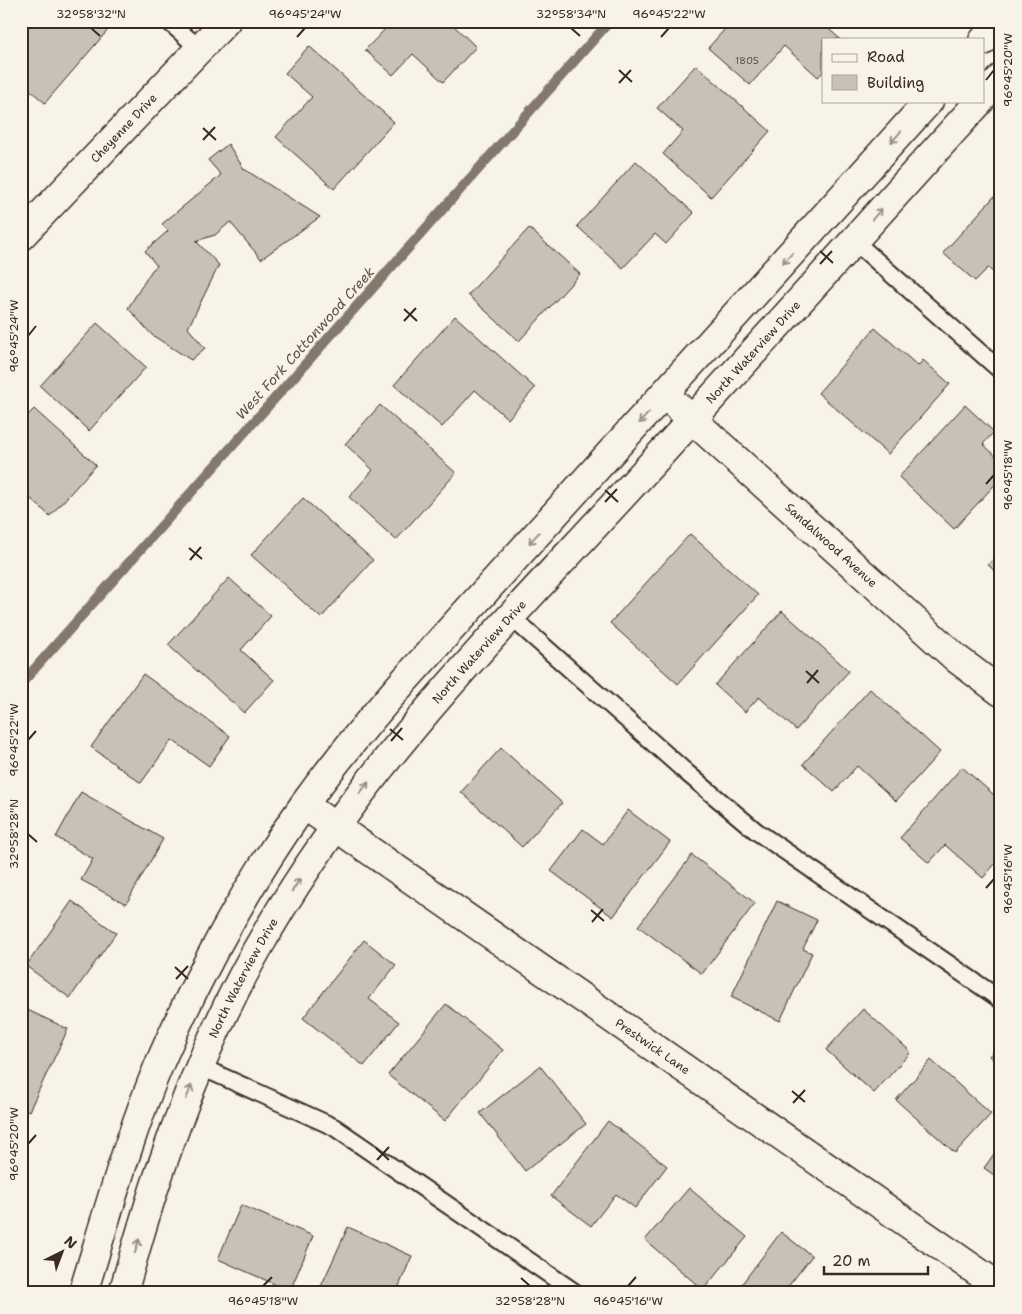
<svg xmlns="http://www.w3.org/2000/svg" width="1022" height="1314" font-family="'Shantell Sans',sans-serif">
<style>
.lines{fill:none;stroke-linecap:round;stroke-linejoin:round}
.stream{stroke:#84786c;stroke-width:10}
.building{fill:#c8c1b6;stroke:#3b2a1e}
.lane-casing{stroke:#3b2a1e;stroke-width:20}
.street-casing{stroke:#3b2a1e;stroke-width:31}
.secondary-casing{stroke:#3b2a1e;stroke-width:31}
.lane{stroke:#f7f3e8;stroke-width:16}
.street{stroke:#f7f3e8;stroke-width:28}
.secondary{stroke:#f7f3e8;stroke-width:28}
.oneway{stroke:#998e83}
.ticks{fill:none;stroke:#3b2a1e;stroke-width:2}
.labels{text-anchor:middle;stroke-width:4;stroke-linejoin:round;paint-order:stroke}
.number-label{font-size:10px;fill:#5e5044}
.street-label{font-size:12px;fill:#3b2a1e;stroke:#f7f3e8}
.water-label{font-size:14px;font-style:italic;fill:#5f5145;stroke:#f7f3e8}
.neatline{fill:none;stroke:#3b2a1e;stroke-width:2}
.ticks-label{font-size:12px;text-anchor:middle;fill:#3b2a1e}
</style>
<rect width="100%" height="100%" fill="#f7f3e8"/>
<filter id="ink" filterUnits="userSpaceOnUse"><feTurbulence type="fractalNoise" baseFrequency=".02" numOctaves="2"/><feDisplacementMap in="SourceGraphic" scale="10" xChannelSelector="R" yChannelSelector="G"/><feConvolveMatrix kernelMatrix="1 2 1 2 8 2 1 2 1" color-interpolation-filters="sRGB"/></filter>
<g filter="url(#ink)">
<g class="lines">
<path class="stream" d="M21 684 610 21"/>
</g>
<g class="building">
<path d="M21 21H98L108 30 45 103 21 82Z"/>
<path d="M388 21H449L476 47 443 82 413 54 393 75 365 50 390 24Z"/>
<path d="M732 21H820L840 39H823V72L818 77 784 46 750 85 708 48Z"/>
<path d="M309 46 394 122 334 189 276 137 312 97 285 73Z"/>
<path d="M696 65 770 131 711 197 663 154 683 131 657 108Z"/>
<path d="M228 144 244 169 320 217 261 259 230 222 215 235 196 241 219 265 188 328 205 348 191 360 152 335 128 308 152 270 157 266 145 251 168 231 162 224 221 175 208 160Z"/>
<path d="M636 161 694 213 666 244 655 234 623 268 577 226Z"/>
<path d="M1001 189V279L988 268 975 281 943 253Z"/>
<path d="M529 228 580 274 519 341 468 295Z"/>
<path d="M455 316 535 388 508 419 475 390 442 427 394 385Z"/>
<path d="M97 323 146 367 89 431 40 386Z"/>
<path d="M875 328 918 366 923 360 950 384 888 454 818 393Z"/>
<path d="M380 405 456 473 396 540 349 497 373 470 345 444Z"/>
<path d="M965 405 994 432 983 444 1001 461V478L954 529 899 477Z"/>
<path d="M34 409 96 465 50 516 21 490V422Z"/>
<path d="M303 498 373 560 321 618 251 555Z"/>
<path d="M690 534 758 595 678 684 610 623Z"/>
<path d="M1001 549V576L988 565Z"/>
<path d="M229 578 271 616 241 650 274 680 244 713 168 645Z"/>
<path d="M782 611 849 671 796 730 759 697 745 712 715 685Z"/>
<path d="M143 674 230 736 209 766 172 740 141 783 91 747Z"/>
<path d="M870 689 940 752 896 801 857 766 834 792 803 764Z"/>
<path d="M501 748 562 803 522 847 461 792Z"/>
<path d="M962 767 1001 801V857L983 878 945 845 929 863 900 838Z"/>
<path d="M81 792 163 839 126 904 81 880 93 859 56 837Z"/>
<path d="M628 810 670 842 613 917 551 871 583 829 603 844Z"/>
<path d="M692 855 755 903 702 974 638 926Z"/>
<path d="M72 901 116 933 70 998 26 966Z"/>
<path d="M777 901 817 920 803 949 812 953 780 1021 731 997Z"/>
<path d="M364 940 396 965 369 999 399 1022 364 1066 303 1018Z"/>
<path d="M446 1004 503 1050 445 1121 388 1075Z"/>
<path d="M21 1007 68 1029 29 1111 21 1107Z"/>
<path d="M863 1009 911 1052 874 1093 826 1050Z"/>
<path d="M1001 1042V1066L989 1056Z"/>
<path d="M931 1060 991 1114 955 1153 896 1100Z"/>
<path d="M540 1066 586 1124 525 1171 480 1113Z"/>
<path d="M608 1121 667 1166 635 1208 616 1194 591 1226 551 1196Z"/>
<path d="M1001 1144V1180L984 1168Z"/>
<path d="M689 1188 747 1237 703 1290 645 1240Z"/>
<path d="M241 1205 313 1236 290 1291 218 1259Z"/>
<path d="M348 1227 412 1256 396 1293H318Z"/>
<path d="M781 1232 812 1256 787 1288 793 1293H735Z"/>
</g>
<g class="lines">
<defs>
<g id="lane">
<path d="M168 21 200 49"/>
<path d="M853 240 1001 371"/>
<path d="M511 617 687 773 756 831 1001 1000"/>
<path d="M199 1066 334 1127 576 1293"/>
</g>
<g id="street">
<path id="s1" d="M21 236 226 21"/>
<path id="s2" d="M665 395 957 659 1001 692"/>
<path id="s3" d="M304 805 1001 1288"/>
</g>
<g id="secondary">
<path d="M983 41 1001 22"/>
<path d="M983 97 1001 78"/>
<path d="M83 1293C107 1215 129 1135 161 1060 200 971 247 885 303 806 334 763 368 722 403 682L929 101"/>
<path id="s4" d="M123 1293C135 1252 146 1211 160 1171 189 1086 224 1004 270 927 365 765 498 631 624 494 744 364 861 232 980 101"/>
</g>
</defs>
<use href="#lane" class="lane-casing"/>
<use href="#street" class="street-casing"/>
<use href="#secondary" class="secondary-casing"/>
<use href="#lane" class="lane"/>
<use href="#street" class="street"/>
<use href="#secondary" class="secondary"/>
</g>
<defs><path id="oneway-shaft" d="M-6 0H5M1.5-3L5.5 0L1.5 3" fill="none" stroke-width="1.6" stroke-linecap="round" stroke-linejoin="round" transform="scale(1.25)"/></defs>
<g class="oneway">
<use href="#oneway-shaft" transform="translate(896 137) rotate(132)"/>
<use href="#oneway-shaft" transform="translate(877 214) rotate(-48)"/>
<use href="#oneway-shaft" transform="translate(788 258) rotate(132)"/>
<use href="#oneway-shaft" transform="translate(644 418) rotate(132)"/>
<use href="#oneway-shaft" transform="translate(534 538) rotate(132)"/>
<use href="#oneway-shaft" transform="translate(364 788) rotate(-52)"/>
<use href="#oneway-shaft" transform="translate(296 885) rotate(-58)"/>
<use href="#oneway-shaft" transform="translate(189 1092) rotate(-69)"/>
<use href="#oneway-shaft" transform="translate(137 1246) rotate(-73)"/>
</g>
</g>
<path class="ticks" d="M91 28 100 36M571 28 580 36M297 37 305 28M661 37 669 28M619 70 632 82M986 80 994 70M619 83 631 70M203 128 216 140M203 140 215 127M820 251 833 263M820 264 832 251M404 309 417 321M404 321 416 308M28 336 36 326M986 484 994 475M605 490 618 502M605 502 617 489M189 548 202 559M190 560 201 547M806 671 819 683M807 683 818 670M390 729 403 740M28 740 36 731M391 741 402 728M28 834 37 842M986 888 994 879M591 910 604 921M592 922 603 909M175 967 188 979M176 979 188 966M792 1091 805 1102M793 1103 805 1090M28 1144 36 1135M376 1148 389 1160M377 1160 389 1147M521 1278 530 1286M263 1286 272 1277M628 1286 636 1277"/>
<g class="labels">
<g class="number-label">
<text x="747" y="64">1805</text>
</g>
<g class="street-label">
<text dy="4" stroke="none"><textPath href="#s1" startOffset="149">Cheyenne Drive</textPath></text>
<text dy="4" stroke="none"><textPath href="#s4" startOffset="1148">North Waterview Drive</textPath></text>
<text dy="4" stroke="none"><textPath href="#s2" startOffset="224">Sandalwood Avenue</textPath></text>
<text dy="4" stroke="none"><textPath href="#s4" startOffset="742">North Waterview Drive</textPath></text>
<text dy="4" stroke="none"><textPath href="#s4" startOffset="338">North Waterview Drive</textPath></text>
<text dy="4" stroke="none"><textPath href="#s3" startOffset="424">Prestwick Lane</textPath></text>
</g>
<g class="water-label">
<text transform="translate(305 343) rotate(-48)" y="5">West Fork Cottonwood Creek</text>
</g>
</g>
<rect width="1022" height="1314" fill="none" stroke="#f7f3e8" stroke-width="55"/>
<rect x="822" y="38" width="162" height="65" fill="#f7f3e8" stroke="#aca397"/>
<rect x="832" y="54" width="25" height="8" fill="#f7f3e8" stroke="#aca397"/>
<text x="867" y="62" font-size="15" fill="#3b2a1e">Road</text>
<rect x="832" y="75" width="25" height="15" fill="#c8c1b6" stroke="#aca397"/>
<text x="867" y="88" font-size="15" fill="#3b2a1e">Building</text>
<g transform="translate(62 1252) rotate(42)" stroke="#f7f3e8" stroke-width="4" paint-order="stroke">
<path d="M0-4L9 19L0 12L-9 19Z" fill="#3b2a1e"/>
<text y="-8" font-size="14" font-weight="bold" text-anchor="middle" fill="#3b2a1e">N</text>
</g>
<path d="M824 1266v8h104v-8" fill="none" stroke="#3b2a1e" stroke-width="2.5"/>
<text x="832" y="1266" font-size="15" fill="#3b2a1e" stroke="#f7f3e8" stroke-width="4" paint-order="stroke">20 m</text>
<rect x="28" y="28" width="966" height="1258" class="neatline"/>
<g class="ticks-label">
<text x="91" y="18">32°58'32"N</text>
<text x="305" y="18">96°45'24"W</text>
<text x="571" y="18">32°58'34"N</text>
<text x="669" y="18">96°45'22"W</text>
<text transform="translate(1008 70) rotate(-90)" y="4">96°45'20"W</text>
<text transform="translate(14 336) rotate(-90)" y="4">96°45'24"W</text>
<text transform="translate(1008 475) rotate(-90)" y="4">96°45'18"W</text>
<text transform="translate(14 740) rotate(-90)" y="4">96°45'22"W</text>
<text transform="translate(14 834) rotate(-90)" y="4">32°58'28"N</text>
<text transform="translate(1008 879) rotate(-90)" y="4">96°45'16"W</text>
<text transform="translate(14 1144) rotate(-90)" y="4">96°45'20"W</text>
<text x="263" y="1305">96°45'18"W</text>
<text x="530" y="1305">32°58'28"N</text>
<text x="628" y="1305">96°45'16"W</text>
</g>
</svg>
